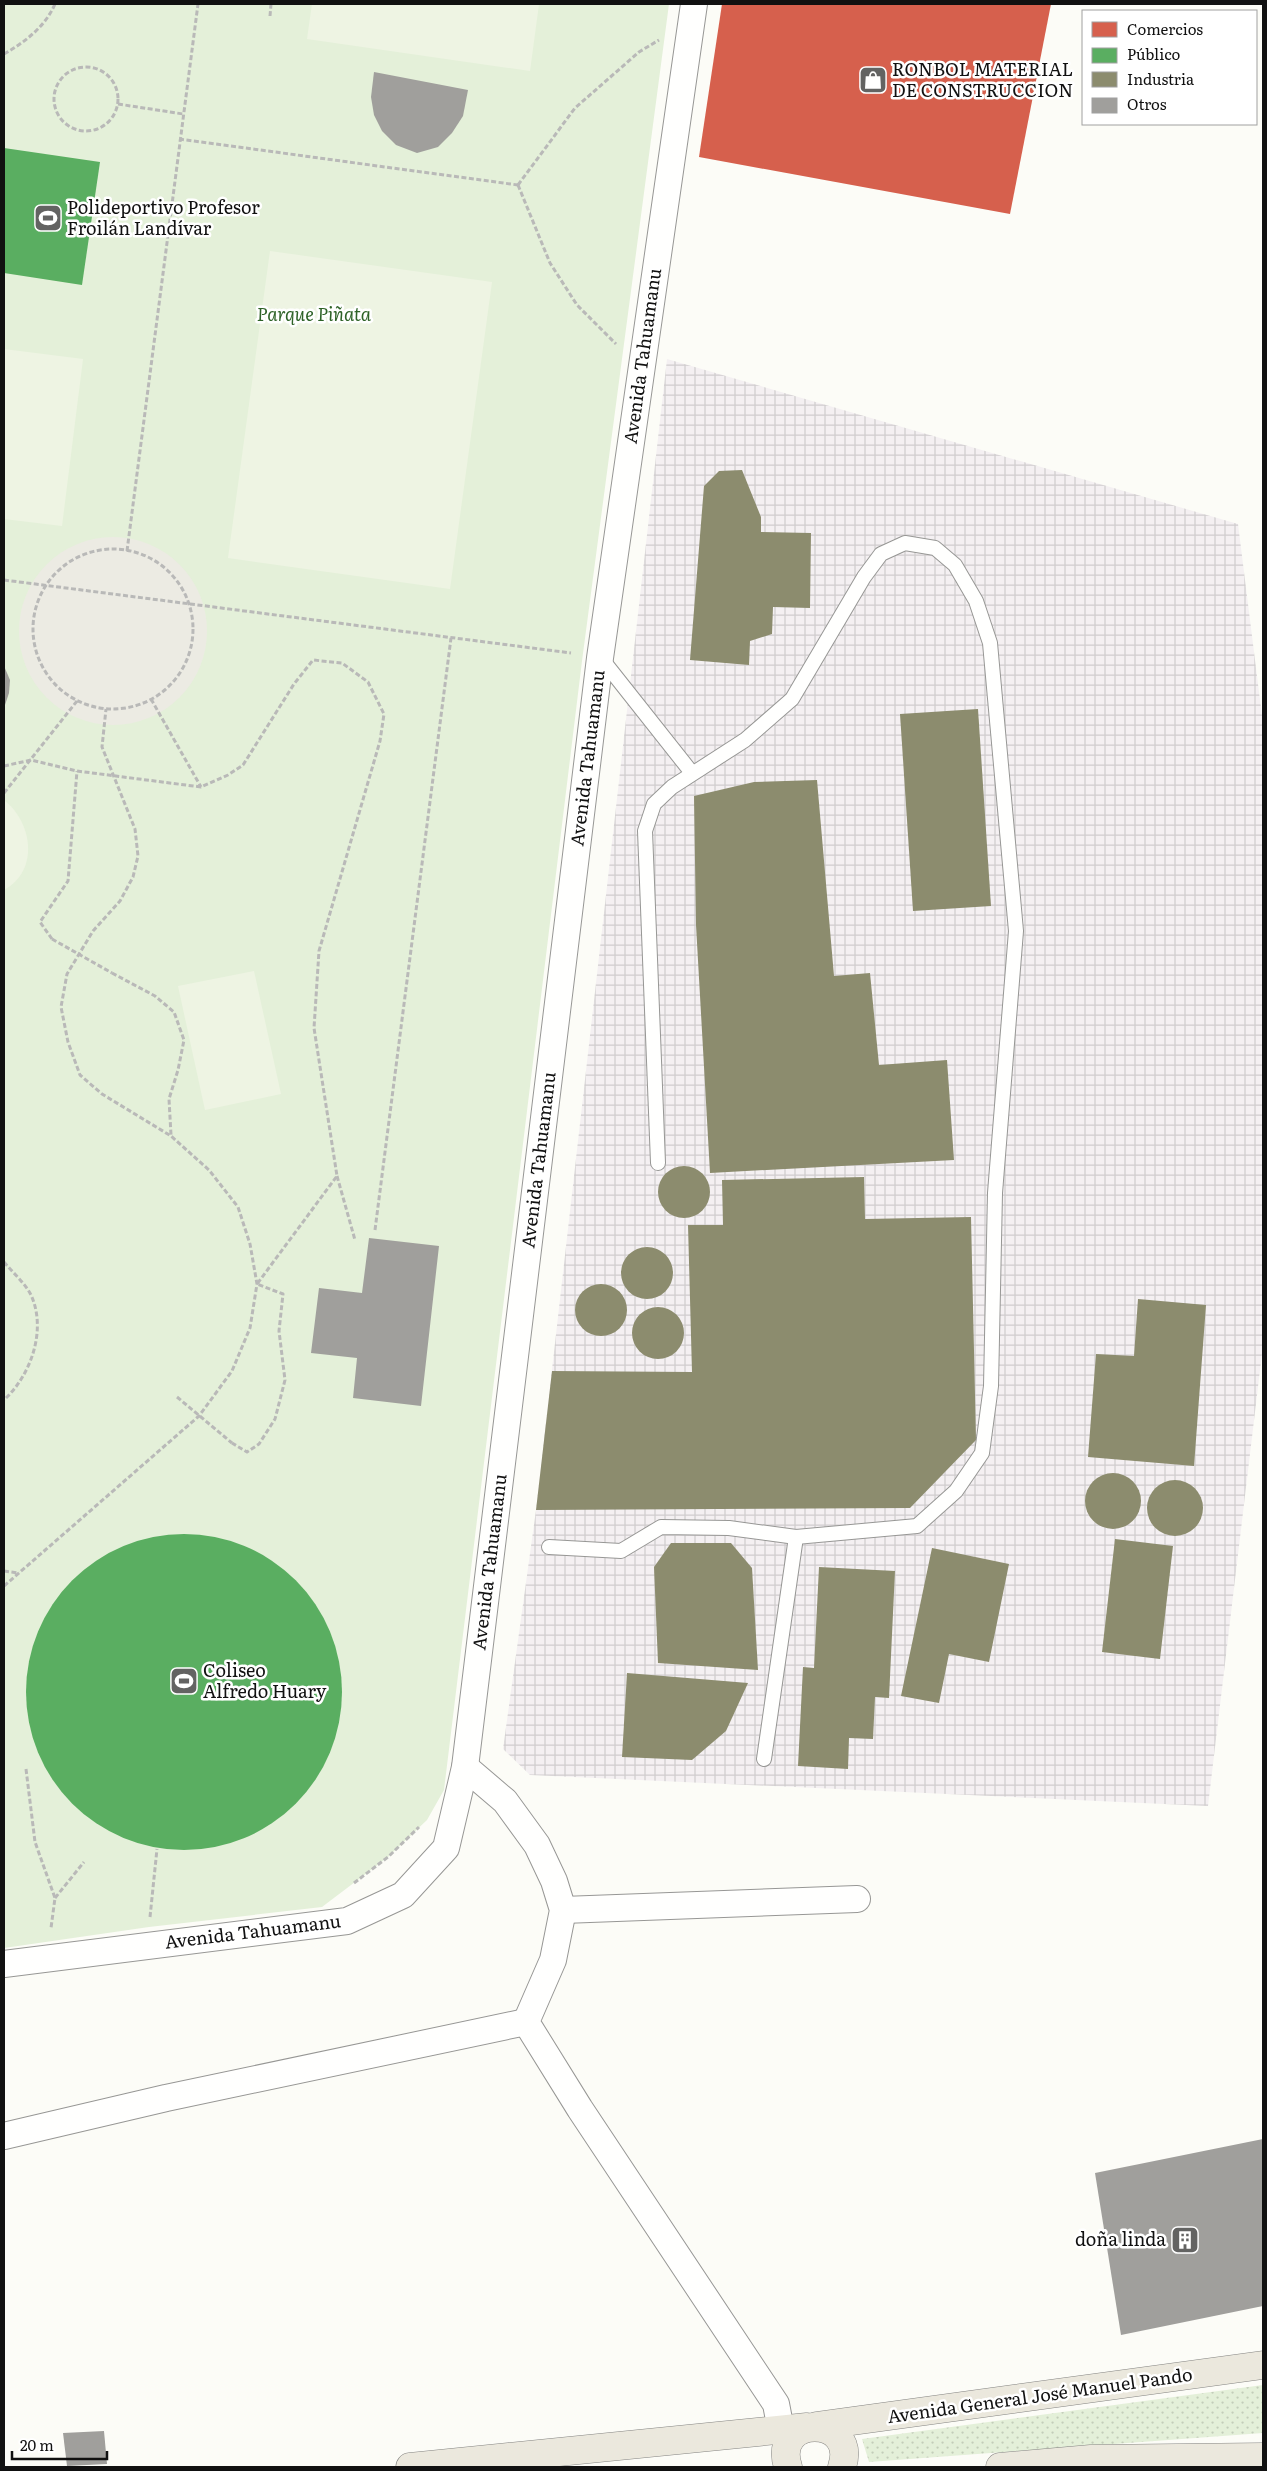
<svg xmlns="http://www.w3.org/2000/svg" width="1267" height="2471" font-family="Literata,serif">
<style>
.industrial{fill:url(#industrial-grid)}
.grass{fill:url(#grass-dots)}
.park{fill:#e4f0d9}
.pitch{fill:#eef4e3}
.plaza{fill:#ecebe3}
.shops{fill:#d6604d}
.public{fill:#5aae61}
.industry{fill:#8c8c6e}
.building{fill:#a09f9c}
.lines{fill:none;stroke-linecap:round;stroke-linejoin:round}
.lane-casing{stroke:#979795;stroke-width:16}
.street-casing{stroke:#979795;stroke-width:28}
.primary-casing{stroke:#848482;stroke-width:29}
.path{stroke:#b9b9b8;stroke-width:3;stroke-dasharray:5 2.5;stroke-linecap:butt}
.lane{stroke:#fffffe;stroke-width:14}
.street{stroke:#fffffe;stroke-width:26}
.primary{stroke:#ebe8dd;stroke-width:28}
.path-bridge{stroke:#b9b9b8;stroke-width:3;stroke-dasharray:5 2.5;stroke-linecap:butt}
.labels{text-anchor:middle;stroke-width:5;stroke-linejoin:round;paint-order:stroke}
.poi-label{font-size:18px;fill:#111;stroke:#fff;text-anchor:start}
.park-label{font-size:18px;font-style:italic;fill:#2e6227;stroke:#fff}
.street-label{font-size:18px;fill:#111;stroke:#fff}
</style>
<defs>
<pattern id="industrial-grid" width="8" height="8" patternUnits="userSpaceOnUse" patternTransform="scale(1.25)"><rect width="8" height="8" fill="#f4f0f2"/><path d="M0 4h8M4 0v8" fill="none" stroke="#d0cdce"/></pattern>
<pattern id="grass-dots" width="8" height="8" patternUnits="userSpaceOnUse" patternTransform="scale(1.25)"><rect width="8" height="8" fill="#e4f0d9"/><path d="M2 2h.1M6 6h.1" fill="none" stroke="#c3cdb9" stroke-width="1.8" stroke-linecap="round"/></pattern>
</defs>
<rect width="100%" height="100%" fill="#fcfcf7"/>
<path class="industrial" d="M667 359 1238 524 1263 724V1345L1208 1806 530 1775 503 1749 536 1510Z"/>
<path class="grass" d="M1263 2385V2433L869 2462 862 2439Z"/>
<path class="park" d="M4 4H669L582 661 444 1790 427 1820 388 1857 322 1907 149 1927 4 1948Z"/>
<g class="pitch">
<path d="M312 4H539L530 71 307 39Z"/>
<path d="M270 251 492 282 450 589 228 558Z"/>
<path d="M4 349 83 359 62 526 4 519Z"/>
<path d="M4 800C32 822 40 870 4 890Z"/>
<path d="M254 971 281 1094 205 1110 178 986Z"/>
</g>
<circle class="plaza" cx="113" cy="631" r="94"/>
<path class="shops" d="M722 4H1051L1010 214 699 157Z"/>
<g class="public">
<path d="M4 148 100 162 82 285 4 273Z"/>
<circle cx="184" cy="1692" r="158"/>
</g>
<g class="industry">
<path d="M742 470 761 517V532L811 533 810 608 773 607 772 634 750 641 749 665 690 660 704 486 719 471Z"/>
<path d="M978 709 991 906 913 911 900 714Z"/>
<path d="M817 780 834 976 870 973 879 1065 947 1060 954 1160 710 1173 696 925 694 796 754 782Z"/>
<circle cx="684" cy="1192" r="26"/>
<path d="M864 1177 865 1219 971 1217 976 1440 910 1508 536 1510 552 1371 692 1372 688 1225H723L722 1180Z"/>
<circle cx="647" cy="1273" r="26"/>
<circle cx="601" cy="1310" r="26"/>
<path d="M1138 1299 1206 1305 1194 1466 1088 1457 1096 1354 1134 1356Z"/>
<circle cx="658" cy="1333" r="26"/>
<circle cx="1113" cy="1501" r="28"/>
<circle cx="1175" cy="1508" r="28"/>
<path d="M1115 1539 1173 1546 1160 1659 1102 1652Z"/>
<path d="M671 1543H731L752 1568 758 1670 658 1663 654 1567Z"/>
<path d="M932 1548 1009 1564 989 1662 949 1654 939 1703 901 1696Z"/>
<path d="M819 1567 895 1571 889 1698 875 1697 873 1739 849 1738 848 1769 798 1766 803 1667 814 1668Z"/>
<path d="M627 1673 748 1683 726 1731 692 1760 622 1757Z"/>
</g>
<g class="building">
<path d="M374 72 468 90 463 116 452 133 438 147 417 153 396 145 382 131 374 115 371 97Z"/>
<path d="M4 666 10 680 9 693 4 708Z"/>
<path d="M369 1238 439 1246 421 1406 353 1398 357 1358 311 1353 319 1288 362 1293Z"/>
<path d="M1263 2139V2306L1121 2335 1095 2173Z"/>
<path d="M104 2431 107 2464 67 2466 63 2433Z"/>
</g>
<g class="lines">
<defs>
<g id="lane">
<path d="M601 658 692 773"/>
<path d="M549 1547 621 1551 661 1527 729 1528 796 1537 917 1526 956 1491 982 1453 991 1386 995 1193 1016 931 990 643 976 601 955 565 935 548 905 543 881 554 864 577 792 699 745 740 672 787 654 804 645 831 658 1163"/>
<path d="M764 1759 796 1537"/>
</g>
<g id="street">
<path d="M465 1767 505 1801 537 1845 554 1881 563 1910 553 1960 526 2022 580 2109 776 2404 781 2430"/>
<path d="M563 1910 857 1899"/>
<path d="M4 1964 347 1921 403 1895 446 1848 465 1767 600 658 694 4"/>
<path d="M4 2136 166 2098 526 2022"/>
</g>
<g id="primary">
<path d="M816 2426 1263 2365"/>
<path d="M410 2467 807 2427"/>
<path d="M788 2467C771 2414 859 2415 842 2467"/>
<path d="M1000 2467 1091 2459 1263 2457"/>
</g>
</defs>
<use href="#lane" class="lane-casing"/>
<use href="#street" class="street-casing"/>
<use href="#primary" class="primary-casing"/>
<g class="path">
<path d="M270 16 271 4"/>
<path d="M4 54C25 42 45 27 55 4"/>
<circle cx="86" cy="99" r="32"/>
<path d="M118 104 183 114"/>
<path d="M179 139 518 185"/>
<path d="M518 185 575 108 639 52 659 40"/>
<path d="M518 185 550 263 577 305 616 344"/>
<circle cx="113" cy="629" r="80"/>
<path d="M127 551 198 4"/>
<path d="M4 580 571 653"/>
<path d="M151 699 201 787"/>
<path d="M4 766 31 760 77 771 201 787 228 775 243 765 294 684 313 660 342 663 368 682 384 714 380 741 319 951 314 1028 337 1176 257 1284 283 1294 279 1331 285 1380 275 1419 259 1444 247 1452 232 1443"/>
<path d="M4 793 77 701"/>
<path d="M52 939 40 922 68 881 77 771"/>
<path d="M112 973 155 996 174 1012 184 1040 178 1070 169 1099 171 1135"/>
<path d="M337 1176 355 1240"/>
<path d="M375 1230 451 638"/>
<path d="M4 1262C12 1272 25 1283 31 1295 47 1330 31 1375 4 1400"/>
<path d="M4 1571 19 1573"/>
<path d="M4 1586 199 1416 232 1371 250 1328 257 1284 250 1244 238 1207 209 1170 171 1136 102 1094 80 1075 68 1042 61 1007 67 974 93 931 120 901 133 877 138 856 135 829 102 747 106 709"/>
<path d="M26 1769 35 1842 55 1898 51 1928"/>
<path d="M354 1883 388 1857 419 1827"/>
<path d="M55 1898 84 1862"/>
<path d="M150 1917 157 1849"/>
</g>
<use href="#lane" class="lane"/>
<use href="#street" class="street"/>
<use href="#primary" class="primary"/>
<g class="path-bridge">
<path d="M52 939 112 973"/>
<path d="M177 1397 232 1443"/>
</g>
</g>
<defs>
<symbol id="shop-square" viewBox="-11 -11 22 22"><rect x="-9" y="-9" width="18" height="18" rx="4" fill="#636362" stroke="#fff"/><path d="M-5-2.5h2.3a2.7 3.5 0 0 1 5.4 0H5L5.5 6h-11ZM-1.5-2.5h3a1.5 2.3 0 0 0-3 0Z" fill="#fff"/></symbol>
<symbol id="stadium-square" viewBox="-11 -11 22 22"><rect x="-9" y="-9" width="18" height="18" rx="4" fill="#636362" stroke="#fff"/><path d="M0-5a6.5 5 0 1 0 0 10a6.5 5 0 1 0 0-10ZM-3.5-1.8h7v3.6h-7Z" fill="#fff"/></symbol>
<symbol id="building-square" viewBox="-11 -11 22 22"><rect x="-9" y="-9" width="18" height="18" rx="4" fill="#636362" stroke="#fff"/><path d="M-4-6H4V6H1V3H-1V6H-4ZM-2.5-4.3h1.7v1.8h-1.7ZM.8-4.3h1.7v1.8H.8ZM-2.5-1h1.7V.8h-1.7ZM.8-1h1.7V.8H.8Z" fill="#fff"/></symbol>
</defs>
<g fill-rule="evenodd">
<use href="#shop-square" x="857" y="64" width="32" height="32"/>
<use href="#stadium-square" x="32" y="202" width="32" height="32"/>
<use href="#stadium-square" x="168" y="1665" width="32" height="32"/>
<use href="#building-square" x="1169" y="2224" width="32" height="32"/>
</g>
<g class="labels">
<g class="poi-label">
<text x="892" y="76">RONBOL MATERIAL<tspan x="892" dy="21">DE CONSTRUCCION</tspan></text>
<text x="67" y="214">Polideportivo Profesor<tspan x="67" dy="21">Froilán Landívar</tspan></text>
<text x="203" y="1677">Coliseo<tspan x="203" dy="21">Alfredo Huary</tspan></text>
<text x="1166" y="2246" text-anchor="end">doña linda</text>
</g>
<g class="park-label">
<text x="314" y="321">Parque Piñata</text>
</g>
<g class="street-label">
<text transform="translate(643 356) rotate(-82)" y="6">Avenida Tahuamanu</text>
<text transform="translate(588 758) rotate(-83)" y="6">Avenida Tahuamanu</text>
<text transform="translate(539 1160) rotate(-83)" y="6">Avenida Tahuamanu</text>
<text transform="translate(490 1562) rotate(-83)" y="6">Avenida Tahuamanu</text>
<text transform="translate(253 1932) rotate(-7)" y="6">Avenida Tahuamanu</text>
<text transform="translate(1040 2396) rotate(-8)" y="6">Avenida General José Manuel Pando</text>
</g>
</g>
<rect width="1267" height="2471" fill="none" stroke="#111111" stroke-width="10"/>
<rect x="1082" y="10" width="175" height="115" fill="#ffffff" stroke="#a0a0a0"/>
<rect x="1092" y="22" width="25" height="15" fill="#d6604d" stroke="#a0a0a0"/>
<text x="1127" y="35" font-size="15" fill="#111111">Comercios</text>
<rect x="1092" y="48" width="25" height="15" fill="#5aae61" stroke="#a0a0a0"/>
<text x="1127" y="60" font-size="15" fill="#111111">Público</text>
<rect x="1092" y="72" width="25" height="15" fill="#8c8c6e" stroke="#a0a0a0"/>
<text x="1127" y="85" font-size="15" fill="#111111">Industria</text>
<rect x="1092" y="98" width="25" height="15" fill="#a09f9c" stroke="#a0a0a0"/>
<text x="1127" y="110" font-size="15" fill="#111111">Otros</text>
<path d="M12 2451v8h95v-8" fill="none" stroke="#111111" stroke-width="2.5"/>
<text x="20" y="2451" font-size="15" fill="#111111" stroke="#ffffff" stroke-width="4" paint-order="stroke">20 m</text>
</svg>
